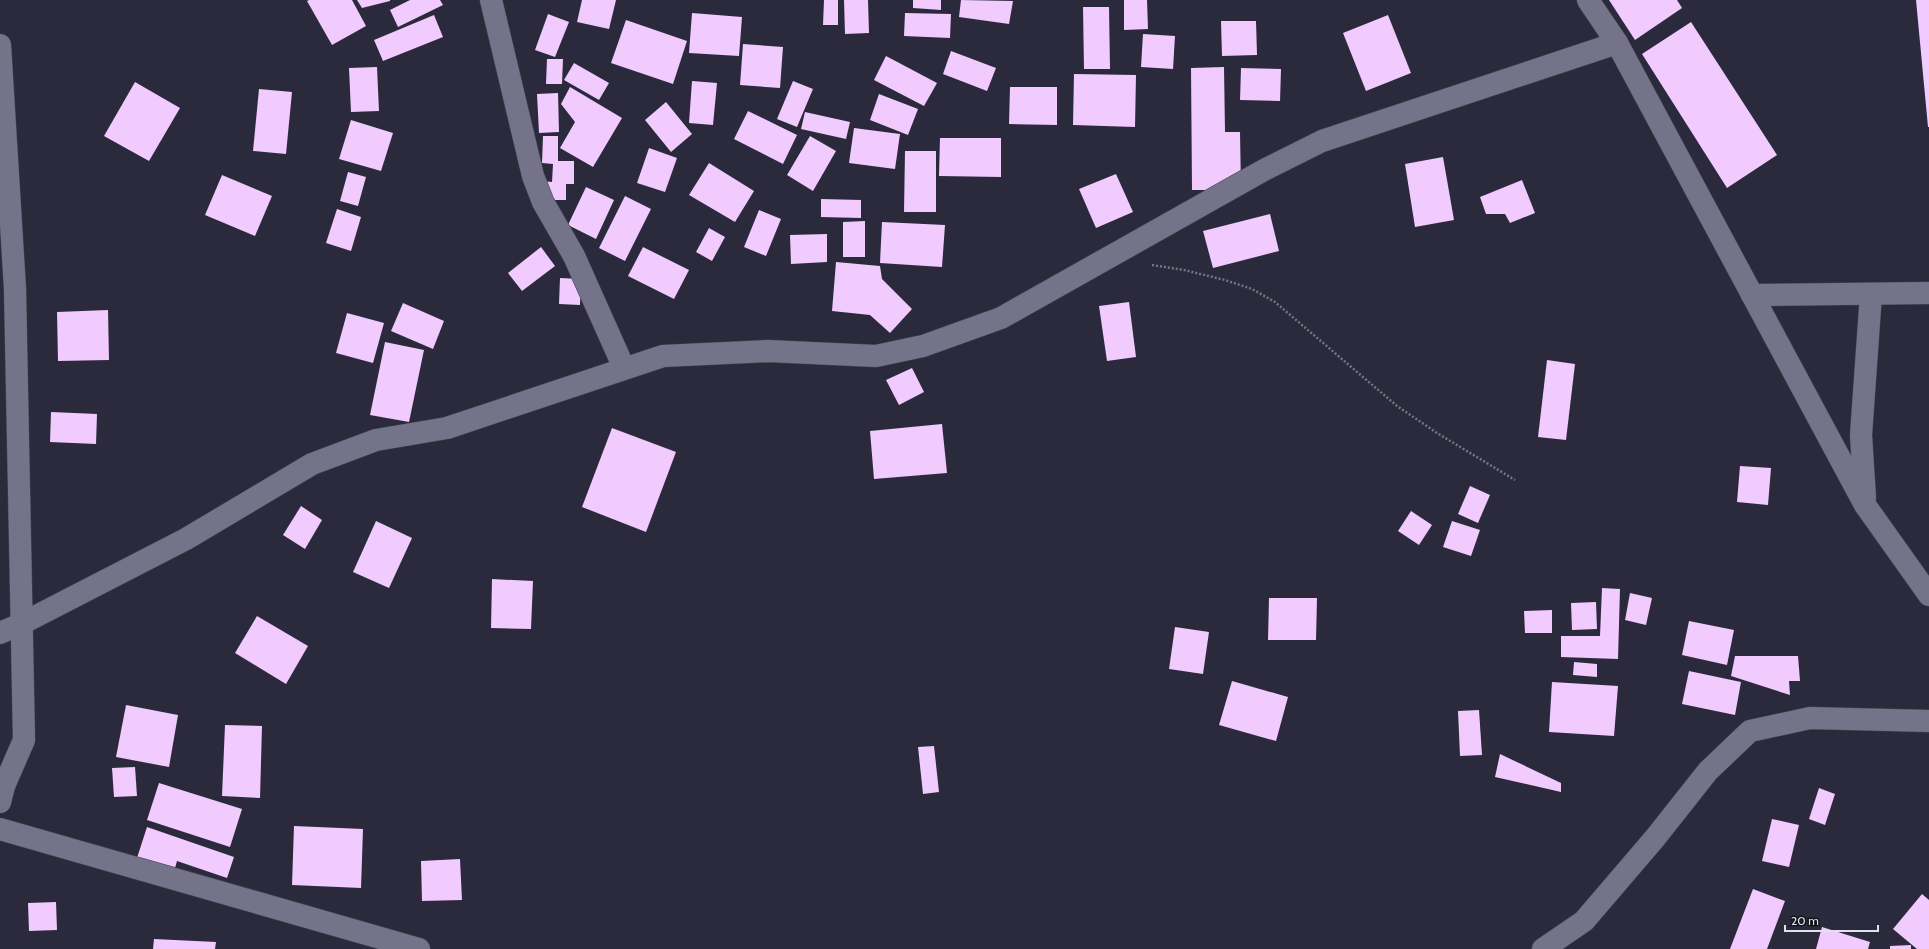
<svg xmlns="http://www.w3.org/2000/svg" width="1929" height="949" font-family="Cabin,sans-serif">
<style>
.building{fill:#f1cafe}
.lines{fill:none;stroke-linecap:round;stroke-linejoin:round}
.minor-casing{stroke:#494858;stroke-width:23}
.path{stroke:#757585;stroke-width:2.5;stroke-dasharray:2 2;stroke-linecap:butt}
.minor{stroke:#747389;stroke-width:22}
</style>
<rect width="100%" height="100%" fill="#2b2a3d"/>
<g class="building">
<path d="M309 0H352L366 26 332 45 307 1Z"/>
<path d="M357 0H390V1L362 8Z"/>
<path d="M410 0H440L443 5 398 27 390 10Z"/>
<path d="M582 0H616L609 29 577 22Z"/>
<path d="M824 0H838V25H823Z"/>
<path d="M844 0H868L869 33 845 34Z"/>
<path d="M913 0H941V10L913 8Z"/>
<path d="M961 0 1013 1 1009 24 959 17Z"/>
<path d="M1124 0H1147L1148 29 1124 30Z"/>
<path d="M1609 0H1677L1682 8 1635 40Z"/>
<path d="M1916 0H1929V127H1928Z"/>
<path d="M1083 7H1109L1110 69H1084Z"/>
<path d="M692 13 742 17 739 56 689 53Z"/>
<path d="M905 13 951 14 950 38 904 36Z"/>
<path d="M548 14 569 22 555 57 535 50Z"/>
<path d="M434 15 443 37 383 61 374 40Z"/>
<path d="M1388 15 1411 73 1366 91 1343 33Z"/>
<path d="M626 20 687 41 673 84 611 63Z"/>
<path d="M1221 21H1256L1257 55 1222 56Z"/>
<path d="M1691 22 1777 155 1727 188 1642 54Z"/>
<path d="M1143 34 1175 36 1173 69 1141 67Z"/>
<path d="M743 44 783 47 780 88 740 85Z"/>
<path d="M951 51 996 68 987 91 943 74Z"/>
<path d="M886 56 937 83 924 106 874 80Z"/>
<path d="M547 59H563L562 84H546Z"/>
<path d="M574 63 609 83 599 100 564 80Z"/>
<path d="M377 67 379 111 351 112 349 68Z"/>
<path d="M1224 67 1225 132H1240L1241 190H1192L1191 68Z"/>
<path d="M1241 68 1281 69 1280 101 1240 100Z"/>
<path d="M1074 74 1136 75 1135 127 1073 125Z"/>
<path d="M692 81 717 83 713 125 689 123Z"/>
<path d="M793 81 813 89 797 127 777 119Z"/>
<path d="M135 82 180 108 149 161 104 136Z"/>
<path d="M570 87 622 118 593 167 560 148 575 122 561 104Z"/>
<path d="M1010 87H1057V125L1009 124Z"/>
<path d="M259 89 292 92 286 154 253 151Z"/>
<path d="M558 93 559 132 539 133 537 94Z"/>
<path d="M879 94 918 109 908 135 870 120Z"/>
<path d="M666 102 692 134 671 152 645 120Z"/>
<path d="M748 111 797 135 783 164 734 139Z"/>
<path d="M805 112 850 122 846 139 801 129Z"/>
<path d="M351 120 393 133 381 171 339 159Z"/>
<path d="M854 128 900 134 895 169 849 163Z"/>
<path d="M543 136H558V161H574V184H566V200H542V181L552 182 553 164 542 163Z"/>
<path d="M810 136 836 151 813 191 787 175Z"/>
<path d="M940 138H1001V177L939 176Z"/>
<path d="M649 148 677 158 665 192 637 183Z"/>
<path d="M905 151H936V212H904Z"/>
<path d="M1443 157 1454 220 1415 227 1405 164Z"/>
<path d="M709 163 754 191 735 222 689 195Z"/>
<path d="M348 172 366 177 358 206 340 201Z"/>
<path d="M1116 174 1133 212 1096 228 1079 189Z"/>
<path d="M222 175 272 196 255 236 205 215Z"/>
<path d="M1522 180 1535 213 1510 223 1505 214H1486L1480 197Z"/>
<path d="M586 187 614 200 596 239 568 225Z"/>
<path d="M625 196 651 209 625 261 599 248Z"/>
<path d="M821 199 861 200V218L821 217Z"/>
<path d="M337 209 361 217 351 251 326 243Z"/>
<path d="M759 210 781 219 766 256 744 247Z"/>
<path d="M1270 214 1279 251 1213 268 1203 231Z"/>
<path d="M865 221V257H843V222Z"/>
<path d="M882 222 945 225 942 267 880 263Z"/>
<path d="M709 228 725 237 712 261 696 252Z"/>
<path d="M827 234V262L791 264 790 235Z"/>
<path d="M541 247 555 266 522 291 508 273Z"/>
<path d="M643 247 689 270 674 299 628 276Z"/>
<path d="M836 262 880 266 882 279 912 309 890 333 870 315 832 311Z"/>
<path d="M560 278 581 279 580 305 559 304Z"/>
<path d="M1129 302 1136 357 1107 361 1099 306Z"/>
<path d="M403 303 444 321 433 349 391 331Z"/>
<path d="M108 310 109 360 58 361 57 312Z"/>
<path d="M347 313 384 323 373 363 336 353Z"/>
<path d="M385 342 424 350 409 422 370 415Z"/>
<path d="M1547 360 1575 364 1566 440 1538 437Z"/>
<path d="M912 368 924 392 899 405 886 380Z"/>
<path d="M51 412 97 414 96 444 50 442Z"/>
<path d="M942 424 947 473 874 479 870 431Z"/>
<path d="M612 428 676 452 646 532 582 507Z"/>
<path d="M1740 466 1771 468 1768 505 1737 502Z"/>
<path d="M1470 486 1490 495 1478 523 1458 514Z"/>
<path d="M301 506 322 520 305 549 283 535Z"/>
<path d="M1411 511 1432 525 1419 545 1398 531Z"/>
<path d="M376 521 412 538 389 588 353 572Z"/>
<path d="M1452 521 1480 530 1471 556 1443 547Z"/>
<path d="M492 579 533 581 531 629 491 628Z"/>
<path d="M1602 588 1620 589 1618 659 1561 657V636H1600Z"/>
<path d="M1630 593 1652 598 1646 625 1625 620Z"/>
<path d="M1269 598H1317L1316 640H1268Z"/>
<path d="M1596 602 1597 629 1572 630 1571 603Z"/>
<path d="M1552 610V633H1525L1524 611Z"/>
<path d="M257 616 308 646 286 684 235 653Z"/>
<path d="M1689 621 1734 630 1727 665 1682 655Z"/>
<path d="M1175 627 1209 632 1203 674 1169 669Z"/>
<path d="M1735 656H1798L1800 681H1789L1790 695 1731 676Z"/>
<path d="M1574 662 1597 664V677L1573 675Z"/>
<path d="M1689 671 1741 682 1735 715 1682 704Z"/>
<path d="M1232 681 1288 697 1276 741 1219 725Z"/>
<path d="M1552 682 1618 686 1614 736 1549 732Z"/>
<path d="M126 705 178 715 169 767 116 757Z"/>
<path d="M1479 710 1482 755 1460 756 1458 711Z"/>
<path d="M225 725 262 726 260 798 222 796Z"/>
<path d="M934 746 939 792 923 794 918 747Z"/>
<path d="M1500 754 1561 783V792L1495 777Z"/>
<path d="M135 767 137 796 114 797 112 768Z"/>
<path d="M159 783 242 809 230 847 147 820Z"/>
<path d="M1819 788 1835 794 1825 825 1809 819Z"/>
<path d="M1772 819 1799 825 1789 867 1762 861Z"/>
<path d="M294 826 363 829 361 888 292 885Z"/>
<path d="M147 827 234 857 227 878 177 861 175 868 165 865 163 871 136 861Z"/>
<path d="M460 859 462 900 422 901 421 861Z"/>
<path d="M1753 889 1785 901 1767 949H1730Z"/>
<path d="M1922 894 1929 900V949H1917L1893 929Z"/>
<path d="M56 902 57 930 29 931 28 903Z"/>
<path d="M1822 927 1870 942 1868 949H1816Z"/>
<path d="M154 939 216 942 215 949H153Z"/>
<path d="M1911 945V949H1890V946Z"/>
</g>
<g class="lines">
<defs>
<g id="minor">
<path d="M491 0 533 176 543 202 574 256 624 368"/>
<path d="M1588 0 1617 43 1865 505 1929 595"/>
<path d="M0 45 15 289 24 740 4 786 0 802"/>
<path d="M1752 295 1929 293"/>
<path d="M1865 498 1861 435 1871 294"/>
<path d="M0 633 21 624 186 539 312 464 376 440 447 428 663 356 768 351 876 356 923 346 1001 318 1264 170 1322 141 1617 43"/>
<path d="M0 829 419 949"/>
<path d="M1543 949 1584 921 1655 838 1708 771 1750 731 1810 718 1929 721"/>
</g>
</defs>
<use href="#minor" class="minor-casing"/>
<path class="path" d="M1152 265 1184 270 1225 280 1252 289 1275 302 1397 406 1437 433 1515 480"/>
<use href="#minor" class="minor"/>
</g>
<path d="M1785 925v6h93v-6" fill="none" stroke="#e1e1ee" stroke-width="2"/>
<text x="1791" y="925" font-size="12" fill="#e1e1ee" stroke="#14141c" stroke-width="3" paint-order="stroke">20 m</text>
</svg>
